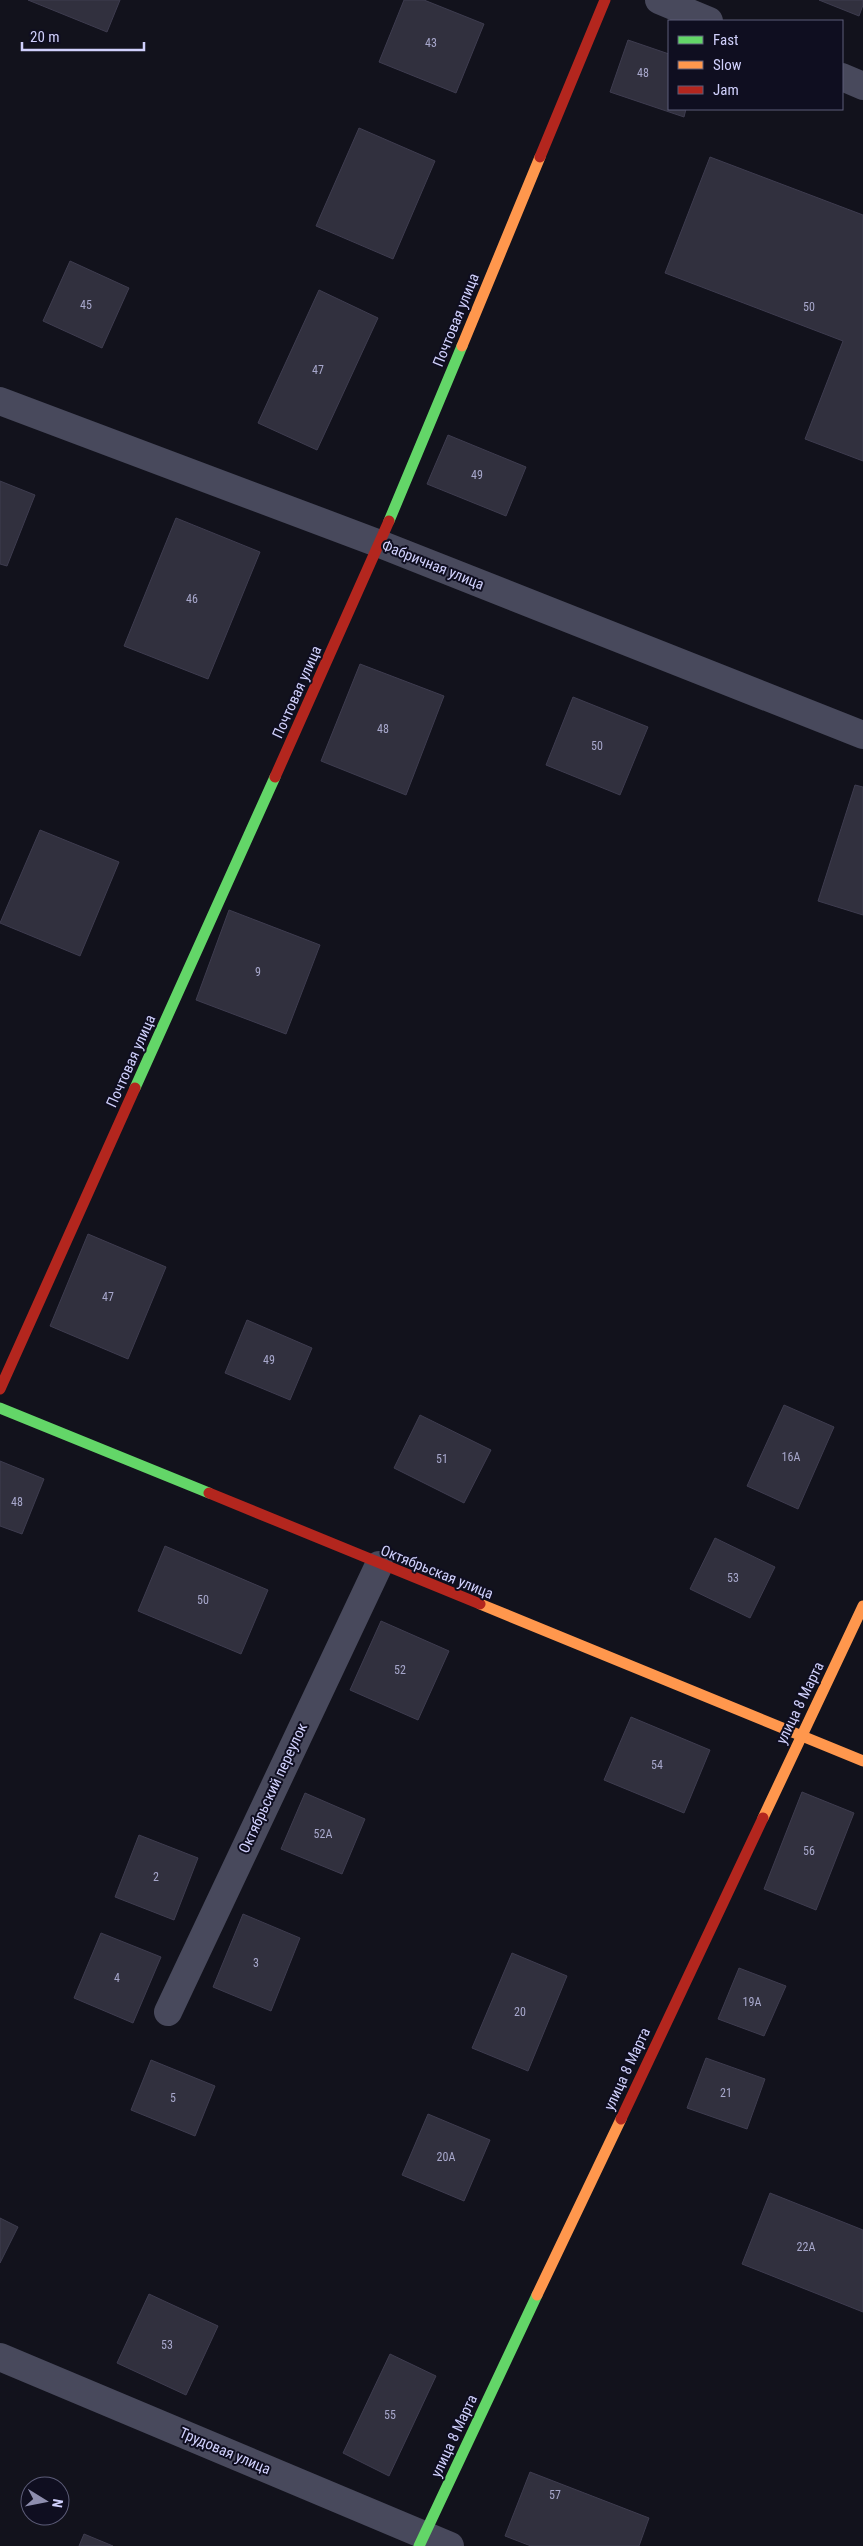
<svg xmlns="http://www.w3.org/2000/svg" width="863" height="2546" font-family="'Roboto Condensed',sans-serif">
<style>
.building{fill:#31303e;stroke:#3e3c4f}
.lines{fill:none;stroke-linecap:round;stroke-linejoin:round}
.street{stroke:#48495c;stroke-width:28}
.fast{stroke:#63d668;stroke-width:11}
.slow{stroke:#ff974d;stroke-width:11}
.jam{stroke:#b3261e;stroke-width:11}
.labels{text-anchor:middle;stroke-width:4;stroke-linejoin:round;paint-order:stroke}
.number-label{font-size:12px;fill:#a8a8cc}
.street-label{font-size:15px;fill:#d0d0fc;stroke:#0f0e20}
</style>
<rect width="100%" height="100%" fill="#12121c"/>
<g class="building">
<path d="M28 0H120L107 32Z"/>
<path d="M404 0H424L484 24 456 93 379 62Z"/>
<path d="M819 0H863V5L859 16Z"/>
<path d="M628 40 669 54V109H686L684 117 610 92Z"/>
<path d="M359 128 435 161 393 259 316 226Z"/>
<path d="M710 157 863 215V461L805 439 843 341 665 273Z"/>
<path d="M70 261 129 288 102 348 43 321Z"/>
<path d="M319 290 378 318 317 450 258 423Z"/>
<path d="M448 435 526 467 506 516 427 484Z"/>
<path d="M0 481 35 495 7 566 0 564Z"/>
<path d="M176 518 260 552 208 679 124 646Z"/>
<path d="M360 664 444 696 406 795 321 761Z"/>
<path d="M573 697 648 727 620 795 546 765Z"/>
<path d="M855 785 863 787V915L818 901Z"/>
<path d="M40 830 119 862 80 956 0 923Z"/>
<path d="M229 910 320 945 286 1034 196 1000Z"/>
<path d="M88 1234 166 1267 128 1359 50 1326Z"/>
<path d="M247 1320 312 1348 290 1400 225 1373Z"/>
<path d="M784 1405 834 1427 798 1509 747 1486Z"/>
<path d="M420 1415 491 1450 464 1503 394 1468Z"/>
<path d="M0 1461 44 1479 22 1534 0 1526Z"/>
<path d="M715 1538 775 1567 750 1618 690 1589Z"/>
<path d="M165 1546 268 1590 241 1654 138 1611Z"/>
<path d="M381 1621 449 1651 418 1720 350 1690Z"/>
<path d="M631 1717 710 1750 684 1813 604 1780Z"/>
<path d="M802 1792 854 1813 816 1910 764 1889Z"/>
<path d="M305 1793 365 1819 342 1874 281 1849Z"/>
<path d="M139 1835 198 1858 174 1920 115 1897Z"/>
<path d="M243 1914 300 1938 271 2011 213 1987Z"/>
<path d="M101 1933 161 1957 133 2023 74 1998Z"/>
<path d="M512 1953 567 1976 528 2071 472 2048Z"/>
<path d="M739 1968 786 1986 764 2036 718 2019Z"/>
<path d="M706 2058 765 2079 747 2129 687 2108Z"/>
<path d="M151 2060 215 2086 195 2136 131 2110Z"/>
<path d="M428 2114 490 2140 464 2201 402 2175Z"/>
<path d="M770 2193 863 2230V2312L742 2264Z"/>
<path d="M0 2218 18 2227 0 2263Z"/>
<path d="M149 2294 218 2326 186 2395 117 2363Z"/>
<path d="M390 2354 436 2376 389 2476 343 2453Z"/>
<path d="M530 2472 649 2518 639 2546H531L505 2536Z"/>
<path d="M84 2534 113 2546H79Z"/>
</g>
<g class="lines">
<g class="street">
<path d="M659 0 709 21"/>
<path d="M842 77 863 86"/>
<path d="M0 401 380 544 863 735"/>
<path d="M168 2012 379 1565"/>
<path d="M0 2357 450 2546"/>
</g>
<g class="fast">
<path d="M389 521 462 346"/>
<path d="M135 1088 275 777"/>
<path d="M0 1408 209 1493"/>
<path d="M419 2546 537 2295"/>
</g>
<g class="slow">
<path d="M462 346 540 157"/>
<path d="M480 1604 863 1761"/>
<path d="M763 1818 863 1606"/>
<path d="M537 2295 621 2119"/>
</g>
<g class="jam">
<path d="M540 157 605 0"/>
<path d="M275 777 389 521"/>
<path d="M0 1389 135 1088"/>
<path d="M209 1493 480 1604"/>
<path d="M621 2119 763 1818"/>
</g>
</g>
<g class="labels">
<g class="number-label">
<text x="431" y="47">43</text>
<text x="643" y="77">48</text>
<text x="86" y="309">45</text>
<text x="809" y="311">50</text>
<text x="318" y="374">47</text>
<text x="477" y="479">49</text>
<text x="192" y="603">46</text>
<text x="383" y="733">48</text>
<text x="597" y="750">50</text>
<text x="258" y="976">9</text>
<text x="108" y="1301">47</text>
<text x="269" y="1364">49</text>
<text x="791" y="1461">16А</text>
<text x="442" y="1463">51</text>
<text x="17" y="1506">48</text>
<text x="733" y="1582">53</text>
<text x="203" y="1604">50</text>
<text x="400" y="1674">52</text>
<text x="657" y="1769">54</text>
<text x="323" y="1838">52А</text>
<text x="809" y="1855">56</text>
<text x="156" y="1881">2</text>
<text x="256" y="1967">3</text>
<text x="117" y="1982">4</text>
<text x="752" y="2006">19А</text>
<text x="520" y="2016">20</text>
<text x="726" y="2097">21</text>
<text x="173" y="2102">5</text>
<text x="446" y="2161">20А</text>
<text x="806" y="2251">22А</text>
<text x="167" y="2349">53</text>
<text x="390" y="2419">55</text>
<text x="555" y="2499">57</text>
</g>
<g class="street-label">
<text transform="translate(456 320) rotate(-68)" y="5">Почтовая улица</text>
<text transform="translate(433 565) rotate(22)" y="5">Фабричная улица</text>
<text transform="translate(297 692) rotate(-66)" y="5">Почтовая улица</text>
<text transform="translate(131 1061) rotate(-66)" y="5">Почтовая улица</text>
<text transform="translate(437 1572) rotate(22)" y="5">Октябрьская улица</text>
<text transform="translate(800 1703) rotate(-64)" y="5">улица 8 Марта</text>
<text transform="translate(273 1788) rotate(-65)" y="5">Октябрьский переулок</text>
<text transform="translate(627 2069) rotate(-65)" y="5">улица 8 Марта</text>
<text transform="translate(454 2436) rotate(-65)" y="5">улица 8 Марта</text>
<text transform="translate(225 2451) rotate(23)" y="5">Трудовая улица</text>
</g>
</g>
<rect x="668" y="20" width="175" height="90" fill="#0f0e20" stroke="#5c5c78"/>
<rect x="678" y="36" width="25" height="8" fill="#63d668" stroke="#5c5c78"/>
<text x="713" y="45" font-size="15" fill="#d0d0fc">Fast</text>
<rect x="678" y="61" width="25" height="8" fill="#ff974d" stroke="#5c5c78"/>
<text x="713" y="70" font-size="15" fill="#d0d0fc">Slow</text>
<rect x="678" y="86" width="25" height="8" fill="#b3261e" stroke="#5c5c78"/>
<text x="713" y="95" font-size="15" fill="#d0d0fc">Jam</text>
<g transform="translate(45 2501) rotate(100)"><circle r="24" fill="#0f0e20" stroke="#5c5c78"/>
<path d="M0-4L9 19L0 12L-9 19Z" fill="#8e8eae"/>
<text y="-8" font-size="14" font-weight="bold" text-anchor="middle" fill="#d0d0fc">N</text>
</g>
<path d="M22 42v8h122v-8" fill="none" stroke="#d0d0fc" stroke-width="2.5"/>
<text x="30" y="42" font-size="15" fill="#d0d0fc" stroke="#0f0e20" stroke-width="4" paint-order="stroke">20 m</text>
</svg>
